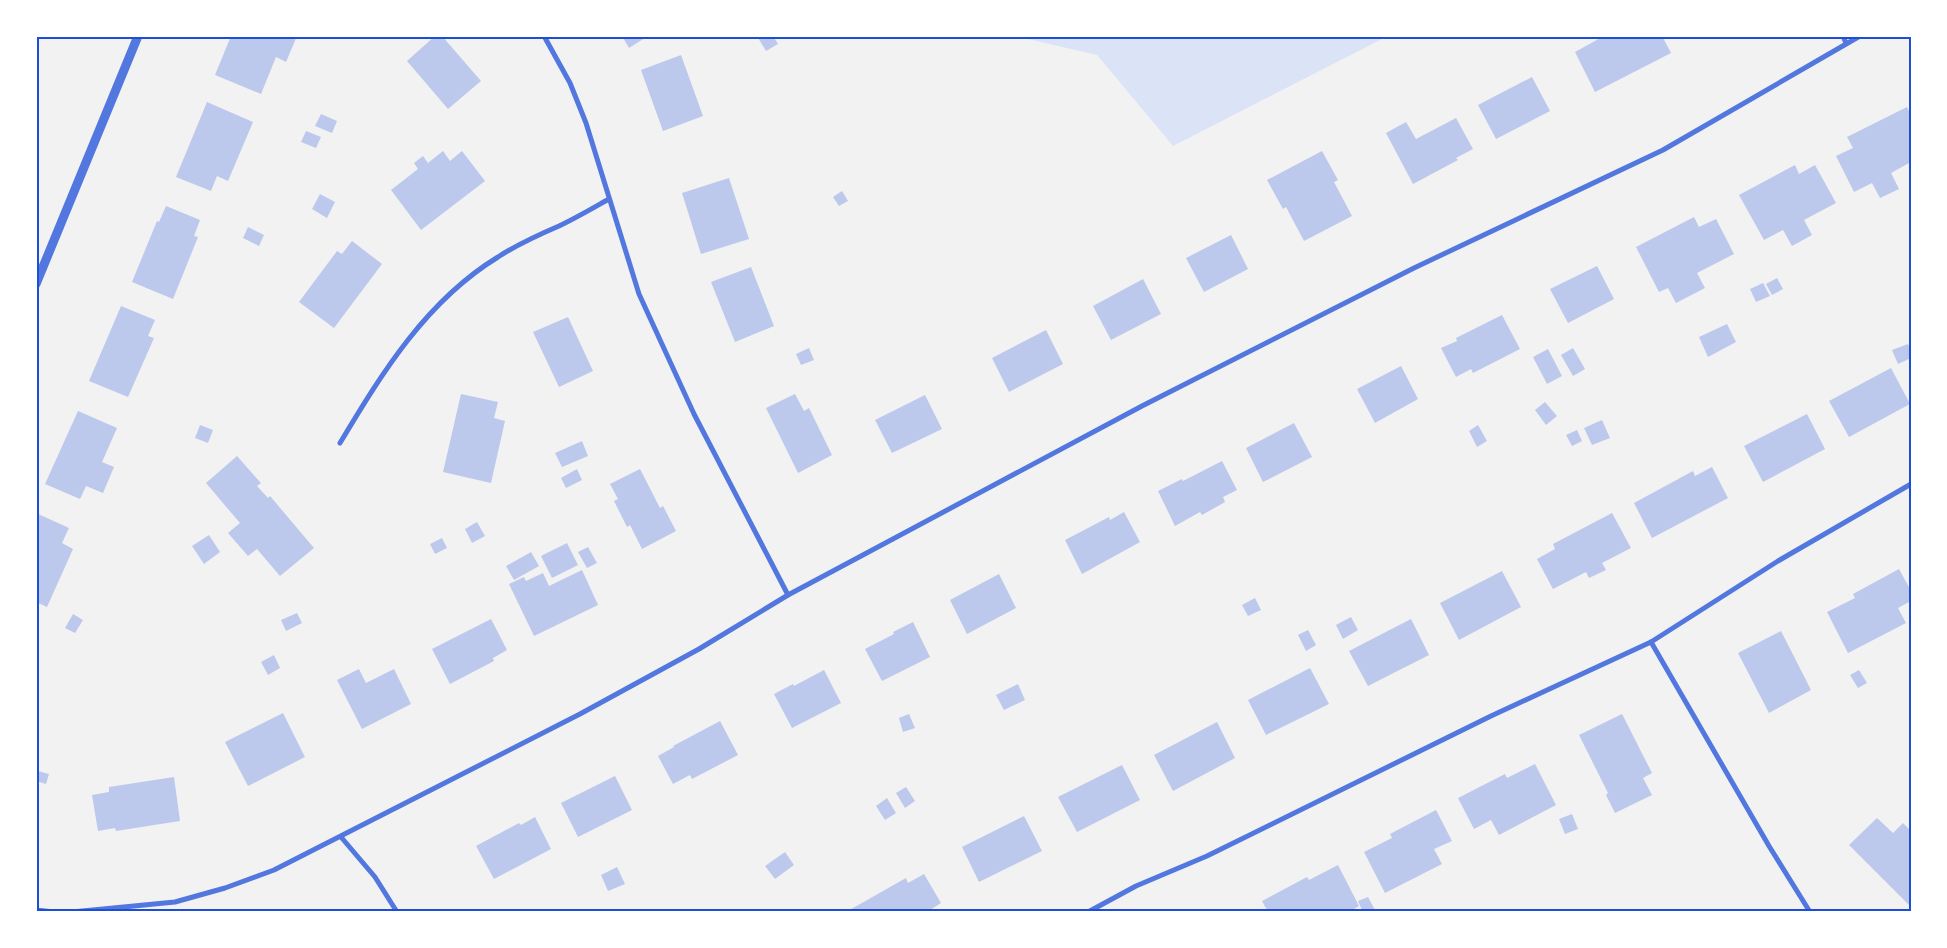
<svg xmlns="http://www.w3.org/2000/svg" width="1947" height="948" font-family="'Open Sans',sans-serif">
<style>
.green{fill:#dbe4f7}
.building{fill:#bdc9ec}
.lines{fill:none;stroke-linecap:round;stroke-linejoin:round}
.minor{stroke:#5277de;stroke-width:5}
.tertiary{stroke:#5277de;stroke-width:9}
.neatline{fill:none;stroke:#1d4ed8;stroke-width:2}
</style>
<rect width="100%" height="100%" fill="#f2f2f2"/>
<path class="green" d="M1015 36H1388L1173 146 1097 55Z"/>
<g class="building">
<path d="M231 36H297L286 62 276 57 261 94 215 75Z"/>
<path d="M435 36H442L481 81 448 109 407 61Z"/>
<path d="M622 36H648L629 48Z"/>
<path d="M757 36H773L778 44 766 51Z"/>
<path d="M1604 36H1662L1671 53 1595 92 1575 52Z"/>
<path d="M681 55 703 116 663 131 641 70Z"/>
<path d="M1532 77 1550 111 1496 139 1478 105Z"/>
<path d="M207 102 253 122 228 181 217 176 211 191 176 177Z"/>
<path d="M1907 107 1911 115V162L1891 173 1899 189 1880 198 1872 183 1854 192 1836 156 1853 148 1847 137Z"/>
<path d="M321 114 337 121 332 133 315 126Z"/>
<path d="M1456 118 1473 149 1456 158 1458 160 1413 184 1386 133 1406 122 1416 139Z"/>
<path d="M306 131 321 137 316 148 301 142Z"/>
<path d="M443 151 450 161 462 151 485 181 421 230 391 190 418 169 414 163 423 156 428 163Z"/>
<path d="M1322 151 1338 180 1334 182 1352 216 1304 241 1286 207 1283 209 1267 180Z"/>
<path d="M1795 165 1799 174 1815 165 1836 203 1804 220 1812 235 1792 246 1783 230 1764 240 1739 195Z"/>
<path d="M729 178 749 239 701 254 682 193Z"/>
<path d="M842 191 848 201 839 206 833 197Z"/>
<path d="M320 194 335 202 327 218 312 209Z"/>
<path d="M166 206 200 220 194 236 198 237 173 299 132 282 157 221 159 222Z"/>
<path d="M1694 217 1699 227 1716 219 1734 254 1697 273 1705 288 1676 303 1668 288 1659 292 1636 247Z"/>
<path d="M248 227 264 235 259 246 243 238Z"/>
<path d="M1231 235 1248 269 1204 292 1186 258Z"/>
<path d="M352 241 382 264 334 328 299 302 337 251 342 254Z"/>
<path d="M1597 266 1614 299 1568 323 1550 289Z"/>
<path d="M751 267 774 326 735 342 711 282Z"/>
<path d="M1777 278 1783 289 1772 295 1766 284Z"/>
<path d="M1143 279 1161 314 1111 340 1093 306Z"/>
<path d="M1763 283 1770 296 1756 302 1750 289Z"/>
<path d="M121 306 155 320 148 336 154 338 128 397 89 381Z"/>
<path d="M1502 315 1520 349 1473 373 1471 369 1456 377 1441 348 1457 341 1456 338Z"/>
<path d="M568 317 593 371 559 387 533 332Z"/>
<path d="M1727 324 1736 342 1708 357 1699 337Z"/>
<path d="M1046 330 1063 364 1009 392 992 358Z"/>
<path d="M1908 344 1911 350V358L1898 364 1892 350Z"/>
<path d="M809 348 814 360 801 365 796 354Z"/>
<path d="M1573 348 1585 369 1573 376 1561 355Z"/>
<path d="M1548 349 1562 376 1547 384 1533 357Z"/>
<path d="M1401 366 1418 399 1375 423 1357 389Z"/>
<path d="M1891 368 1910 404 1849 437 1829 401Z"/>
<path d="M461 394 498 402 494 418 505 421 491 483 443 472Z"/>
<path d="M795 394 804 411 809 408 832 455 798 473 766 408Z"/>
<path d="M925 395 942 429 892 453 875 420Z"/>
<path d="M1545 402 1557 416 1546 425 1535 410Z"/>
<path d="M78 411 117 428 102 462 114 467 103 493 86 486 80 499 45 484Z"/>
<path d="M1807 414 1825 449 1763 482 1744 446Z"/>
<path d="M1602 420 1610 438 1592 445 1584 428Z"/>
<path d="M1294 423 1312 457 1263 482 1246 448Z"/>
<path d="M200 425 213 430 208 443 195 438Z"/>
<path d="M1478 425 1487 441 1477 447 1469 431Z"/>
<path d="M1577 430 1582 441 1572 446 1566 435Z"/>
<path d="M582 441 588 456 562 467 555 453Z"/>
<path d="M237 456 261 483 257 486 268 498 270 496 314 548 280 576 257 549 248 556 228 533 240 523 206 483Z"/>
<path d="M1222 461 1237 490 1223 497 1225 502 1202 515 1200 512 1175 526 1158 491 1182 479 1183 481Z"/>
<path d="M1712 467 1728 498 1652 538 1634 503 1693 471 1695 476Z"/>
<path d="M577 469 582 480 566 488 561 478Z"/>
<path d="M640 469 660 508 663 506 676 531 642 549 630 525 627 527 614 501 618 499 610 484Z"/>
<path d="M1124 512 1140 542 1082 574 1065 540 1109 517 1110 520Z"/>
<path d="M36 513 69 528 62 543 73 549 47 607 36 602Z"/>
<path d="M1612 513 1631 548 1602 563 1606 570 1589 578 1586 572 1553 589 1537 559 1555 549 1553 544Z"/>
<path d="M477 522 485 536 472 543 465 529Z"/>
<path d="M209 535 220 552 204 564 192 546Z"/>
<path d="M442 538 447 548 435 554 430 544Z"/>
<path d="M567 543 578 565 552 578 541 556Z"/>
<path d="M588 547 597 563 587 568 578 552Z"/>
<path d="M531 552 539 566 514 580 506 566Z"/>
<path d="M1899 569 1911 591V601L1898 608 1906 623 1848 653 1827 612 1855 598 1853 594Z"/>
<path d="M582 570 598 605 534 636 509 584 524 577 526 581 543 573 549 586Z"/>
<path d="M1502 571 1521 607 1459 640 1440 603Z"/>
<path d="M999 574 1016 608 967 634 950 600Z"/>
<path d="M1255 598 1261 610 1248 616 1242 605Z"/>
<path d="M297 613 302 623 286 631 281 620Z"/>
<path d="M73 614 83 620 75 633 65 628Z"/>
<path d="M1351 617 1358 630 1343 639 1336 625Z"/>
<path d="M491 619 507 650 493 658 494 661 450 684 432 649Z"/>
<path d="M1411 619 1429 655 1368 686 1349 651Z"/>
<path d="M913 622 930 657 882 681 865 649 894 634 893 632Z"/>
<path d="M1308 630 1316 645 1306 651 1298 635Z"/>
<path d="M1781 631 1811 690 1769 713 1738 653Z"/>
<path d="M274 655 280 668 268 675 261 662Z"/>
<path d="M1310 668 1329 704 1266 735 1248 700Z"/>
<path d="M359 669 366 683 394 669 411 704 362 729 337 680Z"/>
<path d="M824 670 841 703 792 728 774 694 793 684 794 686Z"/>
<path d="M1859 670 1867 683 1858 688 1850 675Z"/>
<path d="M1018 684 1025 700 1004 710 996 695Z"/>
<path d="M283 713 305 757 248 786 225 742Z"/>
<path d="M909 714 915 728 903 732 899 718Z"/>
<path d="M1622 714 1652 773 1643 778 1652 795 1615 813 1606 795 1608 793 1579 735Z"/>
<path d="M720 721 738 755 692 779 690 775 673 784 658 756 674 747 673 746Z"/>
<path d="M1217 722 1235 758 1173 791 1154 755Z"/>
<path d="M1535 764 1556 805 1499 835 1491 820 1474 829 1458 798 1505 774 1507 778Z"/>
<path d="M1122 765 1140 800 1077 832 1058 797Z"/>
<path d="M38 771 49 774 46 784 36 781Z"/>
<path d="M615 776 632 810 578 837 561 803Z"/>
<path d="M174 777 180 821 116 831 115 828 98 831 92 795 109 792V787Z"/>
<path d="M906 787 915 801 905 808 896 793Z"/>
<path d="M887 798 896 813 885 820 876 806Z"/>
<path d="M1436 810 1452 841 1434 849 1442 864 1385 893 1364 852 1392 838 1390 834Z"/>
<path d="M1572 814 1578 829 1565 834 1559 819Z"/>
<path d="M1024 816 1042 851 979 882 962 847Z"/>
<path d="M535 817 551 849 494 879 476 846 519 823 521 825Z"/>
<path d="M1877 818 1893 833 1903 823 1911 831V907L1849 845Z"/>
<path d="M785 852 794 865 775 879 765 866Z"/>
<path d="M1338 865 1359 906 1349 912H1268L1262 901 1307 877 1309 880Z"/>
<path d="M617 867 625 884 608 891 601 875Z"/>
<path d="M924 874 941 903 927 912H846L906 878 908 883Z"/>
<path d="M1368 897 1376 912H1363L1358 901Z"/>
</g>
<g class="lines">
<g class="minor">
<path d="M544 36 570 83 586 123 639 294 694 414 788 595"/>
<path d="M1843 36 1846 43"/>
<path d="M340 443C382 373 426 301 498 257 518 244 538 235 559 226 576 218 593 208 609 199"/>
<path d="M1651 642 1769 846 1810 912"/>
<path d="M341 837 375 877 397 912"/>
<path d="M36 910 54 912"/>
<path d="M72 912 175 902 225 888 274 870 580 714 699 649 788 595 1142 406 1414 268 1663 150 1860 36"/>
<path d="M1088 912 1136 886 1207 856 1491 716 1651 642 1778 561 1911 484"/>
</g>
<path class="tertiary" d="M36 284 138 36"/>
</g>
<rect width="1947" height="948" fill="none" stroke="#ffffff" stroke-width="75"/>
<rect x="38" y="38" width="1872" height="872" class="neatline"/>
</svg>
